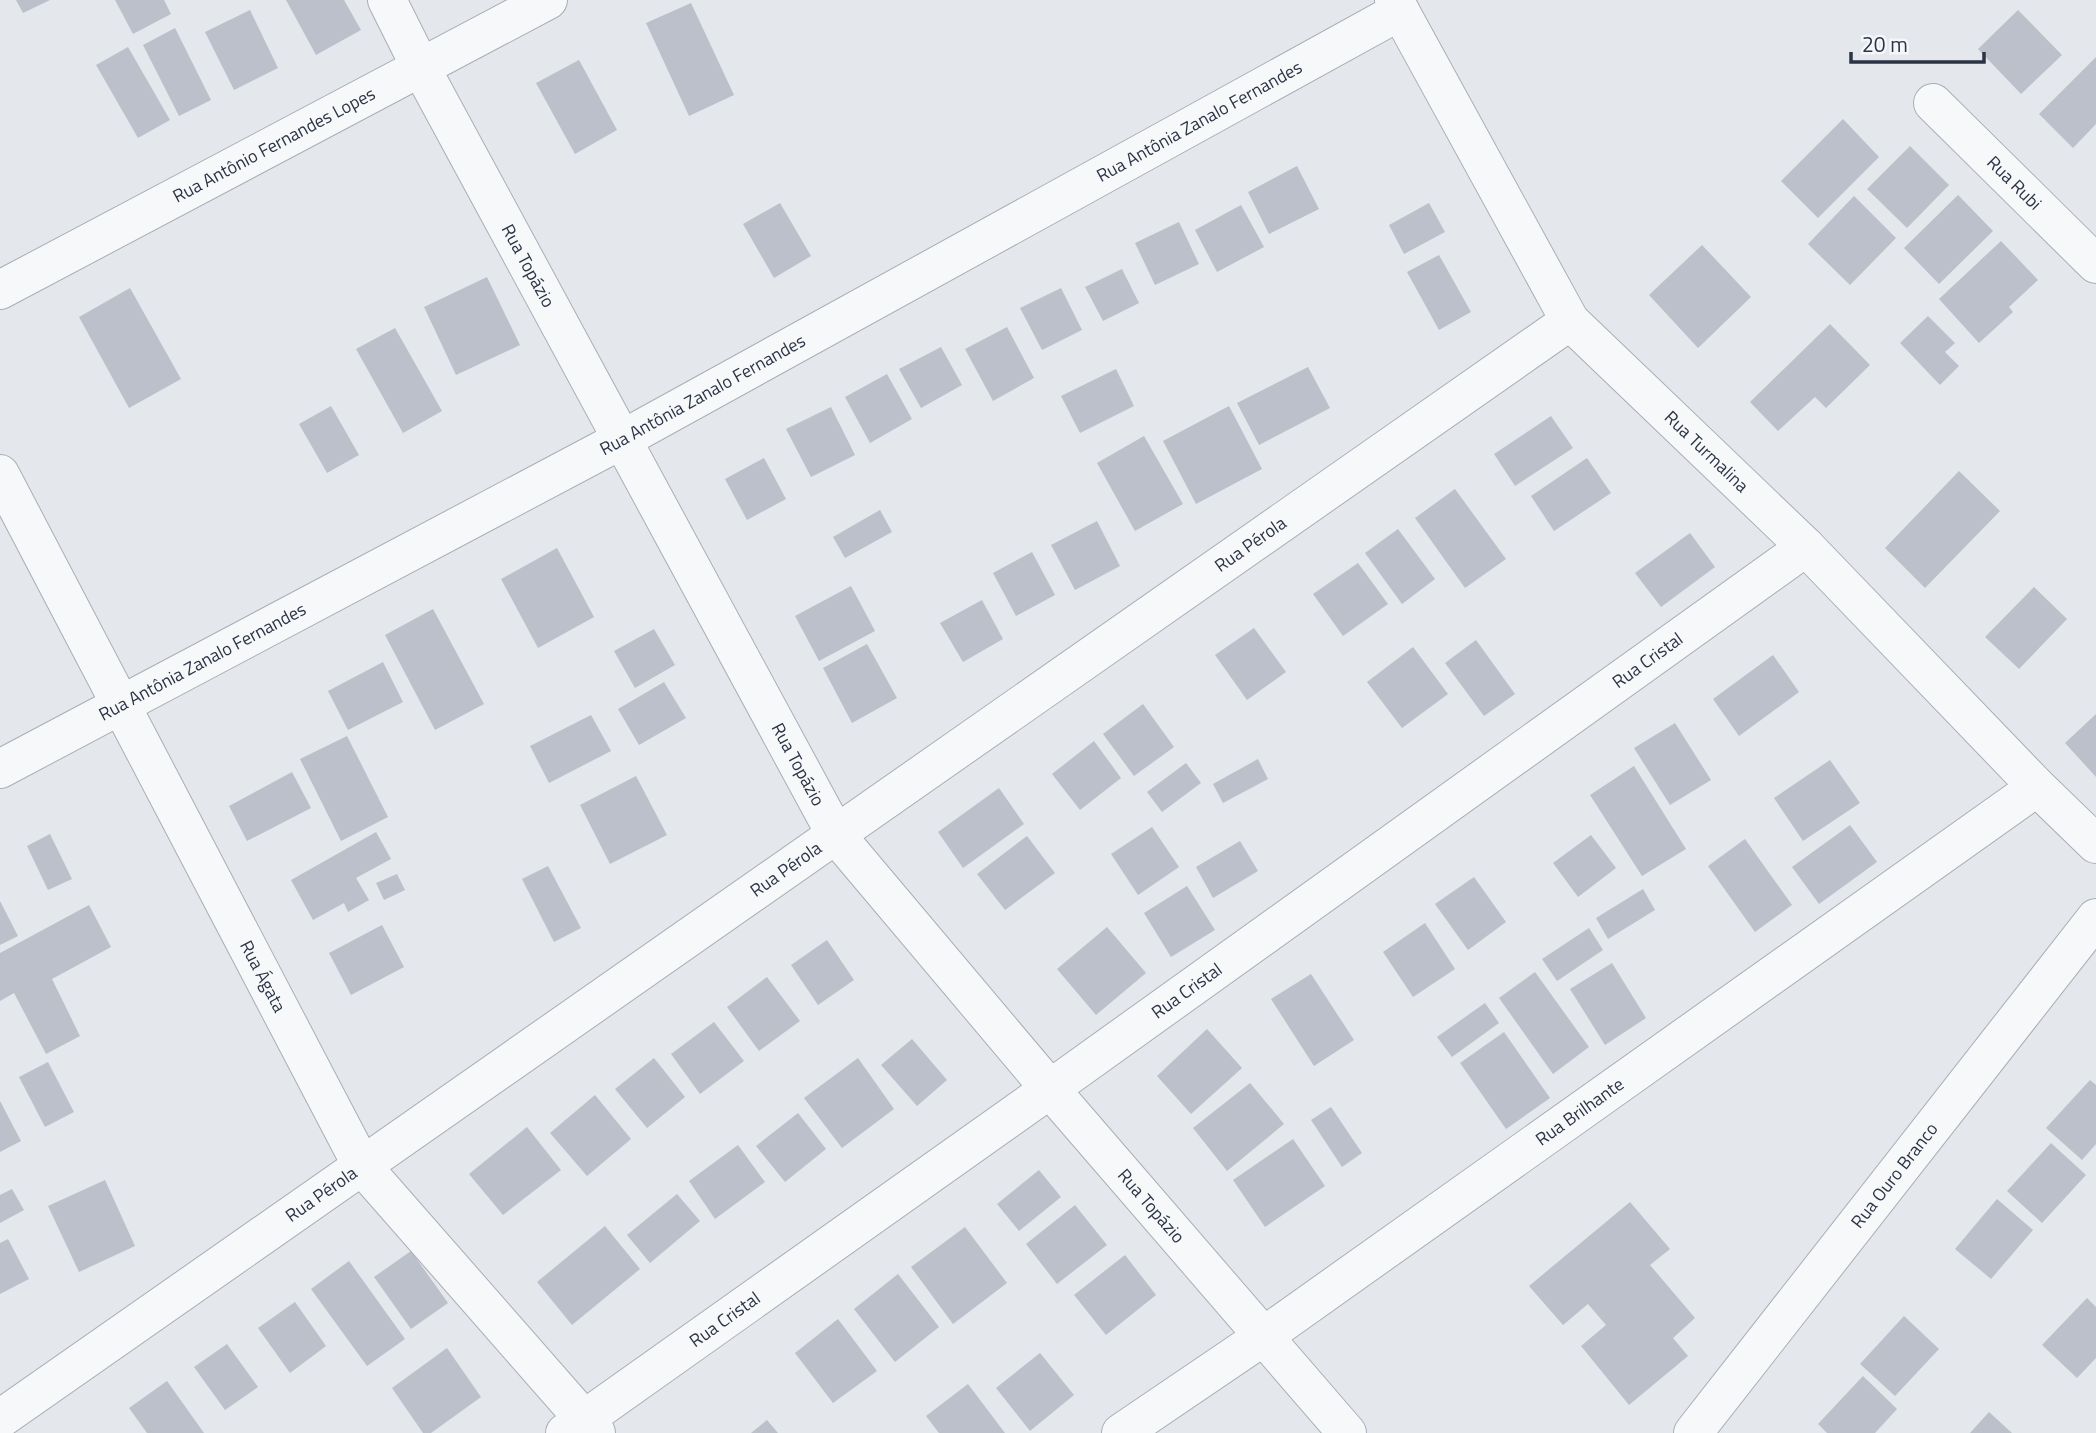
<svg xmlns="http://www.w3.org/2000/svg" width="2096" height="1433" font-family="'Titillium Web',sans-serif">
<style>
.building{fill:#bbc0ca}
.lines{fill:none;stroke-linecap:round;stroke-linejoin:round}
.minor-casing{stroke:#a9aeb7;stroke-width:40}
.minor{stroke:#f7f8fa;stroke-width:38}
.labels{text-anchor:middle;stroke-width:7;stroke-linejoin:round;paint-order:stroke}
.street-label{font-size:18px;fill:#2b3445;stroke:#f4f6f9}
</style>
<rect width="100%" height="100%" fill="#e4e7ec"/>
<g class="building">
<path d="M16 0H50L23 13Z"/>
<path d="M115 0H164L171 14 133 34Z"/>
<path d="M286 0H344L361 30 316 55Z"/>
<path d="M691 3 734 95 689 116 646 23Z"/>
<path d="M250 10 278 68 234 90 205 32Z"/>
<path d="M2018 10 2062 55 2021 94 1978 49Z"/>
<path d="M175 28 211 100 179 116 143 45Z"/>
<path d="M128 47 170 120 138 138 96 65Z"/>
<path d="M2096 57V124L2073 148 2039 114Z"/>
<path d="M579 60 617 130 575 154 536 83Z"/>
<path d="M1843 119 1879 157 1818 218 1781 181Z"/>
<path d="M1910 146 1949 185 1907 228 1867 189Z"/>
<path d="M1297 166 1319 209 1269 234 1248 192Z"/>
<path d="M1958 195 1993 231 1939 284 1904 248Z"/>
<path d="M1854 196 1896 238 1850 285 1808 244Z"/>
<path d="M780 203 811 256 774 278 743 224Z"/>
<path d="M1429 203 1445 232 1404 254 1389 225Z"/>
<path d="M1241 205 1264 247 1217 272 1195 230Z"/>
<path d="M1179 222 1199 264 1155 285 1135 243Z"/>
<path d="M2001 241 2038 280 2009 307 2013 312 1979 343 1939 299Z"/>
<path d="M1702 245 1751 297 1698 348 1649 295Z"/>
<path d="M1439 255 1471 312 1439 330 1407 272Z"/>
<path d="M1122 269 1139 303 1103 321 1085 287Z"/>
<path d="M487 277 520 345 456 375 424 307Z"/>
<path d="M130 288 181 379 129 408 79 317Z"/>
<path d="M1061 288 1082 330 1042 350 1020 308Z"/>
<path d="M1928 316 1955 343 1945 352 1959 366 1940 385 1900 343Z"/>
<path d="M1830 324 1870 365 1826 408 1815 397 1778 431 1750 402Z"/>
<path d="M1007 327 1034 378 993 401 965 349Z"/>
<path d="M395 328 442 411 403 433 356 349Z"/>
<path d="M941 347 962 385 921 408 899 369Z"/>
<path d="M1308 367 1330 408 1259 445 1237 403Z"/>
<path d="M1116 369 1134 406 1080 433 1061 396Z"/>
<path d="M887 374 912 419 870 443 845 397Z"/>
<path d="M331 406 359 455 327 473 299 424Z"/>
<path d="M1229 406 1262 469 1196 504 1163 441Z"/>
<path d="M831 407 855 455 811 477 786 429Z"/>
<path d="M1551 416 1573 448 1515 486 1494 454Z"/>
<path d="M1144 436 1183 504 1135 531 1097 463Z"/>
<path d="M764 458 786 499 747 520 725 479Z"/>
<path d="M1587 458 1611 493 1554 531 1531 496Z"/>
<path d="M1959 471 2000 511 1925 588 1885 548Z"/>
<path d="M1455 489 1506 559 1465 588 1415 518Z"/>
<path d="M880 510 892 532 845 558 833 537Z"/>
<path d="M1097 521 1120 566 1075 590 1051 545Z"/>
<path d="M1398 529 1435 579 1402 604 1365 553Z"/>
<path d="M1690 533 1715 567 1661 607 1635 573Z"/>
<path d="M557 548 594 617 538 648 501 579Z"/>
<path d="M1032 552 1055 595 1016 616 993 573Z"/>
<path d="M1358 563 1388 604 1343 636 1313 594Z"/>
<path d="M851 586 875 631 819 661 795 616Z"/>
<path d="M2034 587 2067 619 2019 669 1985 637Z"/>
<path d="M982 600 1003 639 963 662 940 623Z"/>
<path d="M433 609 484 704 435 730 385 635Z"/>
<path d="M1254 628 1286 672 1247 700 1215 655Z"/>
<path d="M654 629 675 665 635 688 614 651Z"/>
<path d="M1476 640 1515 694 1484 716 1445 663Z"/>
<path d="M867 644 897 698 852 723 823 668Z"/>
<path d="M1413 647 1448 694 1402 728 1367 682Z"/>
<path d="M1773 655 1799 692 1739 736 1713 699Z"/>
<path d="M383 662 403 702 348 730 328 691Z"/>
<path d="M664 682 686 718 639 745 618 709Z"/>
<path d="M1143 704 1174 747 1134 776 1103 734Z"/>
<path d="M2096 714V777L2065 743Z"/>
<path d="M591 715 611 751 549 783 530 746Z"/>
<path d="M1675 723 1711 780 1670 805 1634 748Z"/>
<path d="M347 736 388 817 341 841 300 759Z"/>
<path d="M1094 741 1121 778 1080 810 1052 774Z"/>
<path d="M1258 759 1268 779 1223 803 1213 784Z"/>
<path d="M1830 760 1860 803 1803 841 1774 798Z"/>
<path d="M1186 763 1201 783 1162 812 1147 792Z"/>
<path d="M1634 766 1686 849 1642 876 1590 795Z"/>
<path d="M292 772 311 808 247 841 229 806Z"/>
<path d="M636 776 667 835 610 864 580 805Z"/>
<path d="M999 788 1024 824 963 868 938 832Z"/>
<path d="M1850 825 1877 862 1819 904 1792 867Z"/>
<path d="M1152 827 1179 867 1138 895 1111 854Z"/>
<path d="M376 832 391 859 356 878 369 900 348 912 344 903 313 920 291 880Z"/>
<path d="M50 834 72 879 48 890 27 846Z"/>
<path d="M1591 835 1616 868 1578 897 1553 863Z"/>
<path d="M1027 836 1055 873 1005 910 977 874Z"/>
<path d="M1745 839 1792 905 1755 932 1708 866Z"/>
<path d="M1240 841 1258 871 1213 898 1196 867Z"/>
<path d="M548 866 581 928 554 942 522 879Z"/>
<path d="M397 874 405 890 384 900 376 883Z"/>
<path d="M1474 877 1506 922 1468 950 1435 904Z"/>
<path d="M1187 886 1215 930 1171 957 1144 913Z"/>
<path d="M1643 889 1655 910 1608 939 1596 918Z"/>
<path d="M0 901 18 936 0 945Z"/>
<path d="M89 905 111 947 52 979 80 1036 46 1054 14 993 0 1001V953Z"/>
<path d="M1425 923 1455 969 1413 997 1383 952Z"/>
<path d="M382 925 404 967 351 995 329 953Z"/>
<path d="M1107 927 1146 973 1096 1015 1057 969Z"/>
<path d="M1589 928 1603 950 1557 981 1542 959Z"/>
<path d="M827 940 854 980 818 1005 791 965Z"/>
<path d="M1612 963 1646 1018 1605 1045 1570 989Z"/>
<path d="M1535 972 1589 1047 1553 1074 1499 998Z"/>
<path d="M1311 974 1354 1040 1314 1066 1271 999Z"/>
<path d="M767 977 800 1021 759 1051 727 1007Z"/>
<path d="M1485 1003 1499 1023 1452 1057 1437 1037Z"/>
<path d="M714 1022 744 1061 700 1094 671 1054Z"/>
<path d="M1207 1029 1242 1068 1191 1114 1157 1076Z"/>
<path d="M1504 1032 1550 1098 1506 1129 1460 1063Z"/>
<path d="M912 1039 947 1080 917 1106 881 1065Z"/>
<path d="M654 1058 685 1097 647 1128 615 1089Z"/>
<path d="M858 1058 894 1109 842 1148 804 1098Z"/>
<path d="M48 1062 74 1112 45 1127 19 1077Z"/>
<path d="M2090 1080 2096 1085V1144L2082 1160 2046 1128Z"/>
<path d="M1250 1083 1284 1124 1227 1171 1193 1128Z"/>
<path d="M595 1095 631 1139 587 1176 550 1133Z"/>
<path d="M0 1101 21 1141 0 1152Z"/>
<path d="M1331 1107 1362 1153 1342 1167 1311 1120Z"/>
<path d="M798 1113 826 1149 785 1182 756 1146Z"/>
<path d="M527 1127 561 1170 503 1215 469 1174Z"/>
<path d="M1293 1139 1325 1186 1265 1227 1233 1180Z"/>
<path d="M2051 1143 2086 1175 2042 1223 2007 1191Z"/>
<path d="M738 1145 765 1182 715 1219 689 1181Z"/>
<path d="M1039 1170 1061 1197 1019 1231 997 1204Z"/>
<path d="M105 1180 135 1246 79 1272 48 1206Z"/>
<path d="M12 1189 24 1210 0 1223V1195Z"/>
<path d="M677 1194 700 1221 650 1263 627 1235Z"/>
<path d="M1997 1199 2033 1230 1991 1279 1955 1249Z"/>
<path d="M1630 1202 1670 1249 1650 1265 1695 1318 1673 1338 1688 1356 1629 1405 1581 1346 1606 1325 1588 1304 1563 1325 1529 1286Z"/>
<path d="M1075 1205 1107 1245 1057 1284 1026 1244Z"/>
<path d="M605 1226 640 1269 572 1325 537 1282Z"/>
<path d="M965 1227 1007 1283 953 1324 911 1267Z"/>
<path d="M8 1239 29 1279 0 1294V1243Z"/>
<path d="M411 1251 448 1303 411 1329 374 1277Z"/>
<path d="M1125 1255 1156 1295 1106 1335 1074 1295Z"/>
<path d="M349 1261 405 1339 367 1366 311 1289Z"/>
<path d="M898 1274 939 1327 895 1362 854 1309Z"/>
<path d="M2087 1298 2096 1307V1358L2077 1378 2042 1345Z"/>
<path d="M295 1302 326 1346 290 1373 258 1328Z"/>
<path d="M1904 1316 1939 1349 1895 1396 1860 1364Z"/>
<path d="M838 1319 877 1371 833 1403 795 1353Z"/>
<path d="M227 1344 258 1387 225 1410 194 1367Z"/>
<path d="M447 1348 481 1397 431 1433H423L392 1388Z"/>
<path d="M1040 1353 1074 1395 1030 1431 996 1388Z"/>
<path d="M1863 1376 1897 1409 1875 1433H1827L1818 1424Z"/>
<path d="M167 1381 204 1433H147L129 1408Z"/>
<path d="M968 1384 1005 1433H939L926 1416Z"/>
<path d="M1989 1412 2012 1433H1970Z"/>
<path d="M767 1420 778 1433H751Z"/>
</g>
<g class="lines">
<defs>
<g id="minor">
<path id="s1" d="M387 0 421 68 836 835 1050 1089 1347 1433"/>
<path id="s2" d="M1394 0 1570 321 1806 547 2037 787 2096 844"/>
<path id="s3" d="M1933 103 2096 264"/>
<path id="s4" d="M0 290 548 0"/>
<path id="s5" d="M0 474 362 1166 596 1433"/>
<path id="s6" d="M0 769 623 439 1400 11"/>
<path id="s7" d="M0 1419 1570 321"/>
<path id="s8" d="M565 1433 1050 1089 1806 547"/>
<path id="s9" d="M1121 1433 1264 1336 2037 787"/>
<path id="s10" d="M1693 1433 2096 918"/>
</g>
</defs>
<use href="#minor" class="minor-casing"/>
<use href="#minor" class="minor"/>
</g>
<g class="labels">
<g class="street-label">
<text dy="6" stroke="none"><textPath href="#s6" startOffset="1363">Rua Antônia Zanalo Fernandes</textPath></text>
<text dy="6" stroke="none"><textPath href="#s4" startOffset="310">Rua Antônio Fernandes Lopes</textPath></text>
<text dy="6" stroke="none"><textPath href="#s3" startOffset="114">Rua Rubi</textPath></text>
<text dy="6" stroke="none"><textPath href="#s1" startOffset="301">Rua Topázio</textPath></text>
<text dy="6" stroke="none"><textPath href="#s6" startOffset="796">Rua Antônia Zanalo Fernandes</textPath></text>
<text dy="6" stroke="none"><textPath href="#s2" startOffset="555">Rua Turmalina</textPath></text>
<text dy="6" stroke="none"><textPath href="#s7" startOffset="1526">Rua Pérola</textPath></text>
<text dy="6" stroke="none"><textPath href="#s8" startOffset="1330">Rua Cristal</textPath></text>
<text dy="6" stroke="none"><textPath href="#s6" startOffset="229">Rua Antônia Zanalo Fernandes</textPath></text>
<text dy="6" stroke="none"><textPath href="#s1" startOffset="868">Rua Topázio</textPath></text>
<text dy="6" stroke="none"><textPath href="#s7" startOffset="959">Rua Pérola</textPath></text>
<text dy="6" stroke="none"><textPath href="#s5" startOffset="567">Rua Ágata</textPath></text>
<text dy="6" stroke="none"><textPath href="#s8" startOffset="763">Rua Cristal</textPath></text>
<text dy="6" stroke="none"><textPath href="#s9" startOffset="560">Rua Brilhante</textPath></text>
<text dy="6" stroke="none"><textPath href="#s10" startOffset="327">Rua Ouro Branco</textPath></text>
<text dy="6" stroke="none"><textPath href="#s7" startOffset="392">Rua Pérola</textPath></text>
<text dy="6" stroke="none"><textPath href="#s1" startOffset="1435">Rua Topázio</textPath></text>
<text dy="6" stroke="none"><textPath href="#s8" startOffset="196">Rua Cristal</textPath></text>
</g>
</g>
<path d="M1851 52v10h133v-10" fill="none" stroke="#2b3445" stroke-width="3.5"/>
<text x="1862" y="52" font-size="21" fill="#2b3445" stroke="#f4f6f9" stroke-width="5" paint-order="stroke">20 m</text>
</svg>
